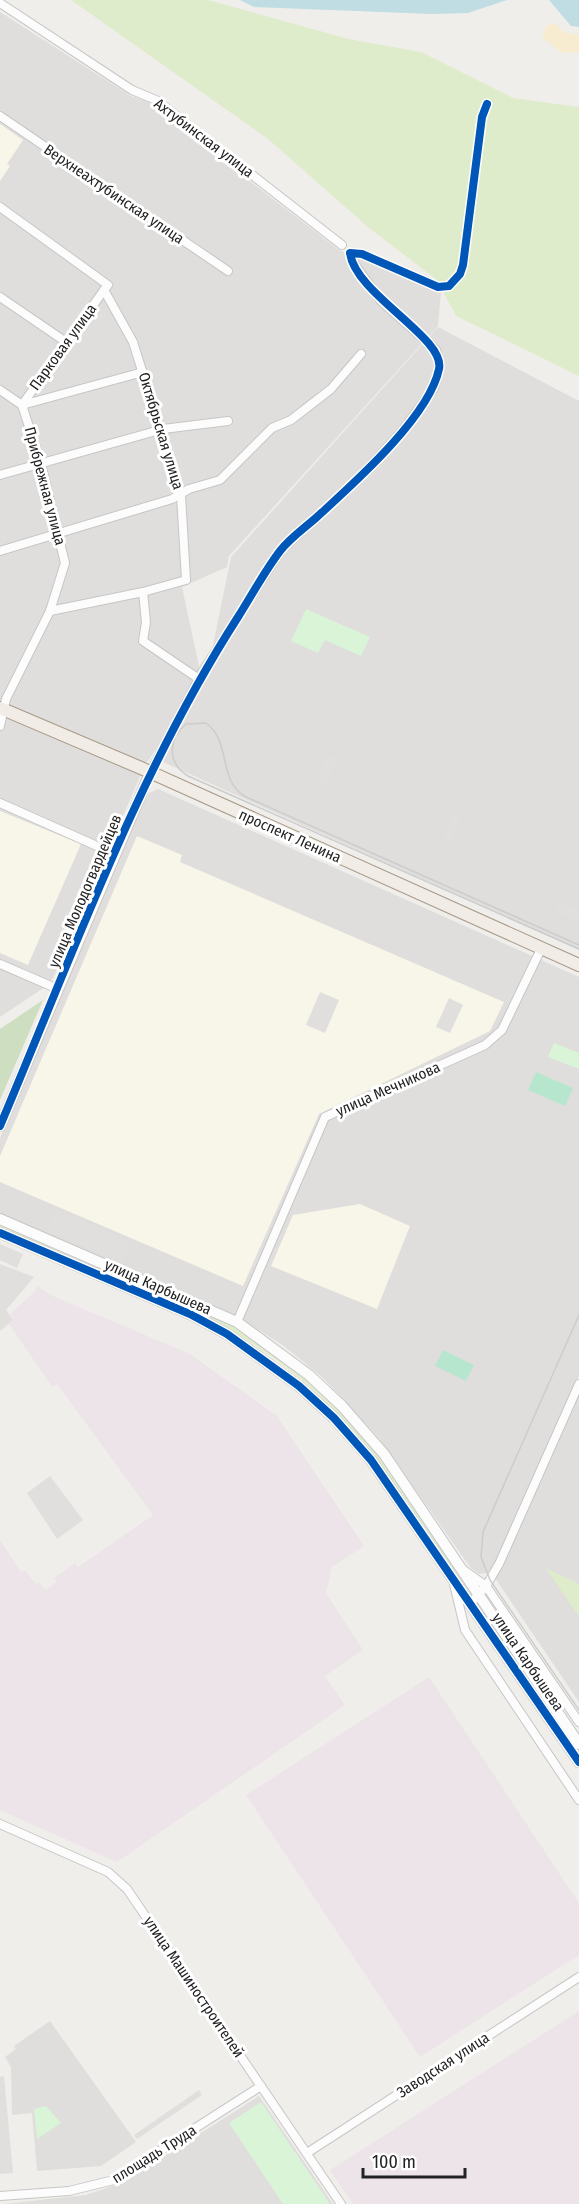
<svg xmlns="http://www.w3.org/2000/svg" width="579" height="2204" font-family="'Fira Sans Condensed',sans-serif">
<style>
.residential{fill:#dfdedc}
.industrial{fill:#ede4ea}
.education{fill:#f8f6e8}
.grass{fill:#dfeccb}
.forest{fill:#cddec1}
.sand{fill:#f8ecd0}
.park{fill:#daf4d8}
.pitch{fill:#b7e6ce}
.parking{fill:#e0dfde}
.water{fill:#bfdde2}
.lines{fill:none;stroke-linecap:round;stroke-linejoin:round}
.minor-casing{stroke:#c7c6c5;stroke-width:10}
.tertiary-casing{stroke:#c7c6c5;stroke-width:12}
.primary-casing{stroke:#a79a87;stroke-width:14}
.minor{stroke:#fdfcfc;stroke-width:8}
.tertiary{stroke:#fdfcfc;stroke-width:10}
.primary{stroke:#f2ece7;stroke-width:12}
.tram{stroke:#ccc;stroke-width:1.5}
.cycleway-casing{stroke:#fff;stroke-width:11}
.cycleway{stroke:#0057b8;stroke-width:8}
.labels{text-anchor:middle;stroke-width:6;stroke-linejoin:round;paint-order:stroke}
.street-label{font-size:15px;fill:#222;stroke:#fff}
</style>
<rect width="100%" height="100%" fill="#f0eeeb"/>
<g class="residential">
<path d="M0 12 131 96 148 102 339 250 441 291 438 326 229 556 227 567 182 587 200 671 167 734 145 765 53 978 42 989 0 1017Z"/>
<path d="M438 327 579 401V950L163 762 208 670 231 557Z"/>
<path d="M158 789 579 977V1376L494 1566 488 1573 479 1574 470 1567 379 1438 323 1378 284 1346 231 1313 0 1214V1138L147 794Z"/>
<path d="M579 1388V1702L495 1578Z"/>
<path d="M50 2021 136 2142 101 2166 37 2171 32 2113 12 2115 11 2067 5 2057 16 2049 14 2046Z"/>
<path d="M259 2096 333 2204H3L86 2195 124 2182Z"/>
</g>
<g class="industrial">
<path d="M37 1286 53 1296 190 1354 277 1416 364 1546 332 1567 326 1593 363 1650 325 1676 345 1705 117 1862 0 1810V1540L21 1572 25 1570 36 1584 39 1582 45 1590 57 1582 54 1578 75 1563 78 1567 153 1515 57 1384 52 1387 9 1324 14 1320 10 1314 34 1292Z"/>
<path d="M429 1677 579 1903V1955L420 2057 246 1795Z"/>
<path d="M579 2011V2204H353L330 2170Z"/>
</g>
<g class="education">
<path d="M0 124 23 140 7 164 10 166 0 181Z"/>
<path d="M0 811 81 844 28 965 0 953Z"/>
<path d="M137 836 182 855 180 862 504 1002 490 1031 319 1114 243 1286 0 1182V1156Z"/>
<path d="M360 1204 410 1226 377 1309 271 1266 293 1215Z"/>
</g>
<g class="grass">
<path d="M71 0H208L349 39 421 52 513 98 579 107V376L456 316 437 280 369 228 268 139Z"/>
<path d="M0 1223 235 1326 307 1378 342 1412 380 1455 457 1568 454 1571C418 1518 384 1463 340 1416 249 1318 120 1278 0 1227Z"/>
<path d="M546 1568 579 1584V1616L577 1614Z"/>
</g>
<path class="forest" d="M43 1000 0 1100V1029Z"/>
<path class="sand" d="M555 24 564 32 579 35V52L562 53 542 37 547 25Z"/>
<g class="park">
<path d="M306 609 370 637 361 656 325 640 318 653 291 641Z"/>
<path d="M554 1043 579 1053V1069L548 1057Z"/>
<path d="M261 2102 330 2204H283L229 2123Z"/>
<path d="M46 2106 61 2123 37 2139 34 2109Z"/>
</g>
<g class="pitch">
<path d="M536 1072 573 1088 565 1106 528 1090Z"/>
<path d="M443 1350 474 1365 466 1381 435 1366Z"/>
</g>
<g class="parking">
<path d="M327 754 338 758 326 785 315 780Z"/>
<path d="M455 813 461 816 449 844 442 842Z"/>
<path d="M560 902 579 910V922L555 912Z"/>
<path d="M320 992 339 1000 325 1033 306 1025Z"/>
<path d="M449 998 463 1005 450 1033 436 1027Z"/>
<path d="M56 1209 131 1242 122 1263 47 1230Z"/>
<path d="M0 1244 23 1254 17 1268 0 1260Z"/>
<path d="M0 1264 34 1277 6 1310 13 1320 0 1331Z"/>
<path d="M50 1476 83 1520 57 1539 27 1493Z"/>
<path d="M4 2076 13 2173 0 2174V2077Z"/>
<path d="M199 2090 202 2095 137 2139 134 2135Z"/>
</g>
<g class="water">
<path d="M240 0H507L468 13 432 14 254 7Z"/>
<path d="M549 0H579V27L571 26Z"/>
</g>
<g class="lines">
<defs>
<g id="minor">
<path d="M0 3 132 90 156 100 342 245"/>
<path d="M0 116 228 271"/>
<path d="M0 207 108 285 104 290 133 342 181 495 186 580 143 592 50 611"/>
<path d="M0 297 66 342"/>
<path d="M0 390 22 405 41 464 65 563 50 611 6 699 0 726"/>
<path d="M22 405 104 290"/>
<path d="M22 405 143 372"/>
<path d="M0 475 163 429 228 421"/>
<path d="M0 551 172 499 189 489 220 480 272 428 291 420 331 389 361 354"/>
<path d="M143 592 146 622 143 641 199 679"/>
<path d="M150 773 203 671 281 550 353 484 384 451 403 430 434 388 440 366 436 350 381 301 355 265 350 253 362 254 438 287 449 286 460 274 463 265 482 117 487 104"/>
<path d="M0 803 115 854"/>
<path d="M0 964 58 989"/>
<path d="M237 1322 325 1117 485 1045 502 1030 541 949"/>
<path d="M465 1571 486 1586 579 1722"/>
<path d="M454 1584 465 1630 579 1800"/>
<path d="M471 1603 486 1586 499 1564 579 1384"/>
<path d="M0 1824 108 1872 127 1889 341 2204"/>
<path d="M307 2153 579 1977"/>
<path d="M0 2196 69 2191 114 2180 261 2086"/>
</g>
<g id="tertiary">
<path d="M0 1126 150 773"/>
<path d="M0 1219 237 1322 309 1375 342 1406 384 1454 579 1744"/>
<path d="M0 1233 190 1314 227 1334 299 1386 334 1418 371 1460 579 1762"/>
</g>
<path id="primary" d="M0 708 141 768 579 965"/>
</defs>
<use href="#minor" class="minor-casing"/>
<use href="#tertiary" class="tertiary-casing"/>
<use href="#primary" class="primary-casing"/>
<use href="#minor" class="minor"/>
<use href="#tertiary" class="tertiary"/>
<use href="#primary" class="primary"/>
<g class="tram">
<path d="M579 945 244 796C218 779 231 741 206 723L186 724C168 739 167 763 188 776L579 949"/>
<path d="M579 1315 483 1532 481 1557 490 1580 579 1710"/>
</g>
<defs>
<g id="cycleway">
<path d="M0 1126C73 954 137 774 238 617 252 595 264 572 280 551 290 538 306 527 318 516 354 483 429 417 439 369 446 338 355 294 350 253L362 254 438 287 449 286 460 274 463 265 482 117 487 104"/>
<path d="M0 1233 190 1314 227 1334 299 1386 334 1418 371 1460 579 1762"/>
</g>
</defs>
<use href="#cycleway" class="cycleway-casing"/>
<use href="#cycleway" class="cycleway"/>
</g>
<g class="labels">
<g class="street-label">
<text transform="translate(204 138) rotate(37)" y="5">Ахтубинская улица</text>
<text transform="translate(114 194) rotate(34)" y="5">Верхнеахтубинская улица</text>
<text transform="translate(63 347) rotate(-54)" y="5">Парковая улица</text>
<text transform="translate(161 431) rotate(73)" y="5">Октябрьская улица</text>
<text transform="translate(45 486) rotate(75)" y="5">Прибрежная улица</text>
<text transform="translate(290 836) rotate(24)" y="5">проспект Ленина</text>
<text transform="translate(85 891) rotate(-67)" y="5">улица Молодогвардейцев</text>
<text transform="translate(388 1089) rotate(-24)" y="5">улица Мечникова</text>
<text transform="translate(158 1287) rotate(24)" y="5">улица Карбышева</text>
<text transform="translate(528 1662) rotate(56)" y="5">улица Карбышева</text>
<text transform="translate(194 1987) rotate(56)" y="5">улица Машиностроителей</text>
<text transform="translate(443 2065) rotate(-33)" y="5">Заводская улица</text>
<text transform="translate(154 2154) rotate(-32)" y="5">площадь Труда</text>
</g>
</g>
<path d="M363 2168v9h102v-9" fill="none" stroke="#222222" stroke-width="3"/>
<text x="372" y="2168" font-size="18" fill="#222222" stroke="#ffffff" stroke-width="4.5" paint-order="stroke">100 m</text>
</svg>
